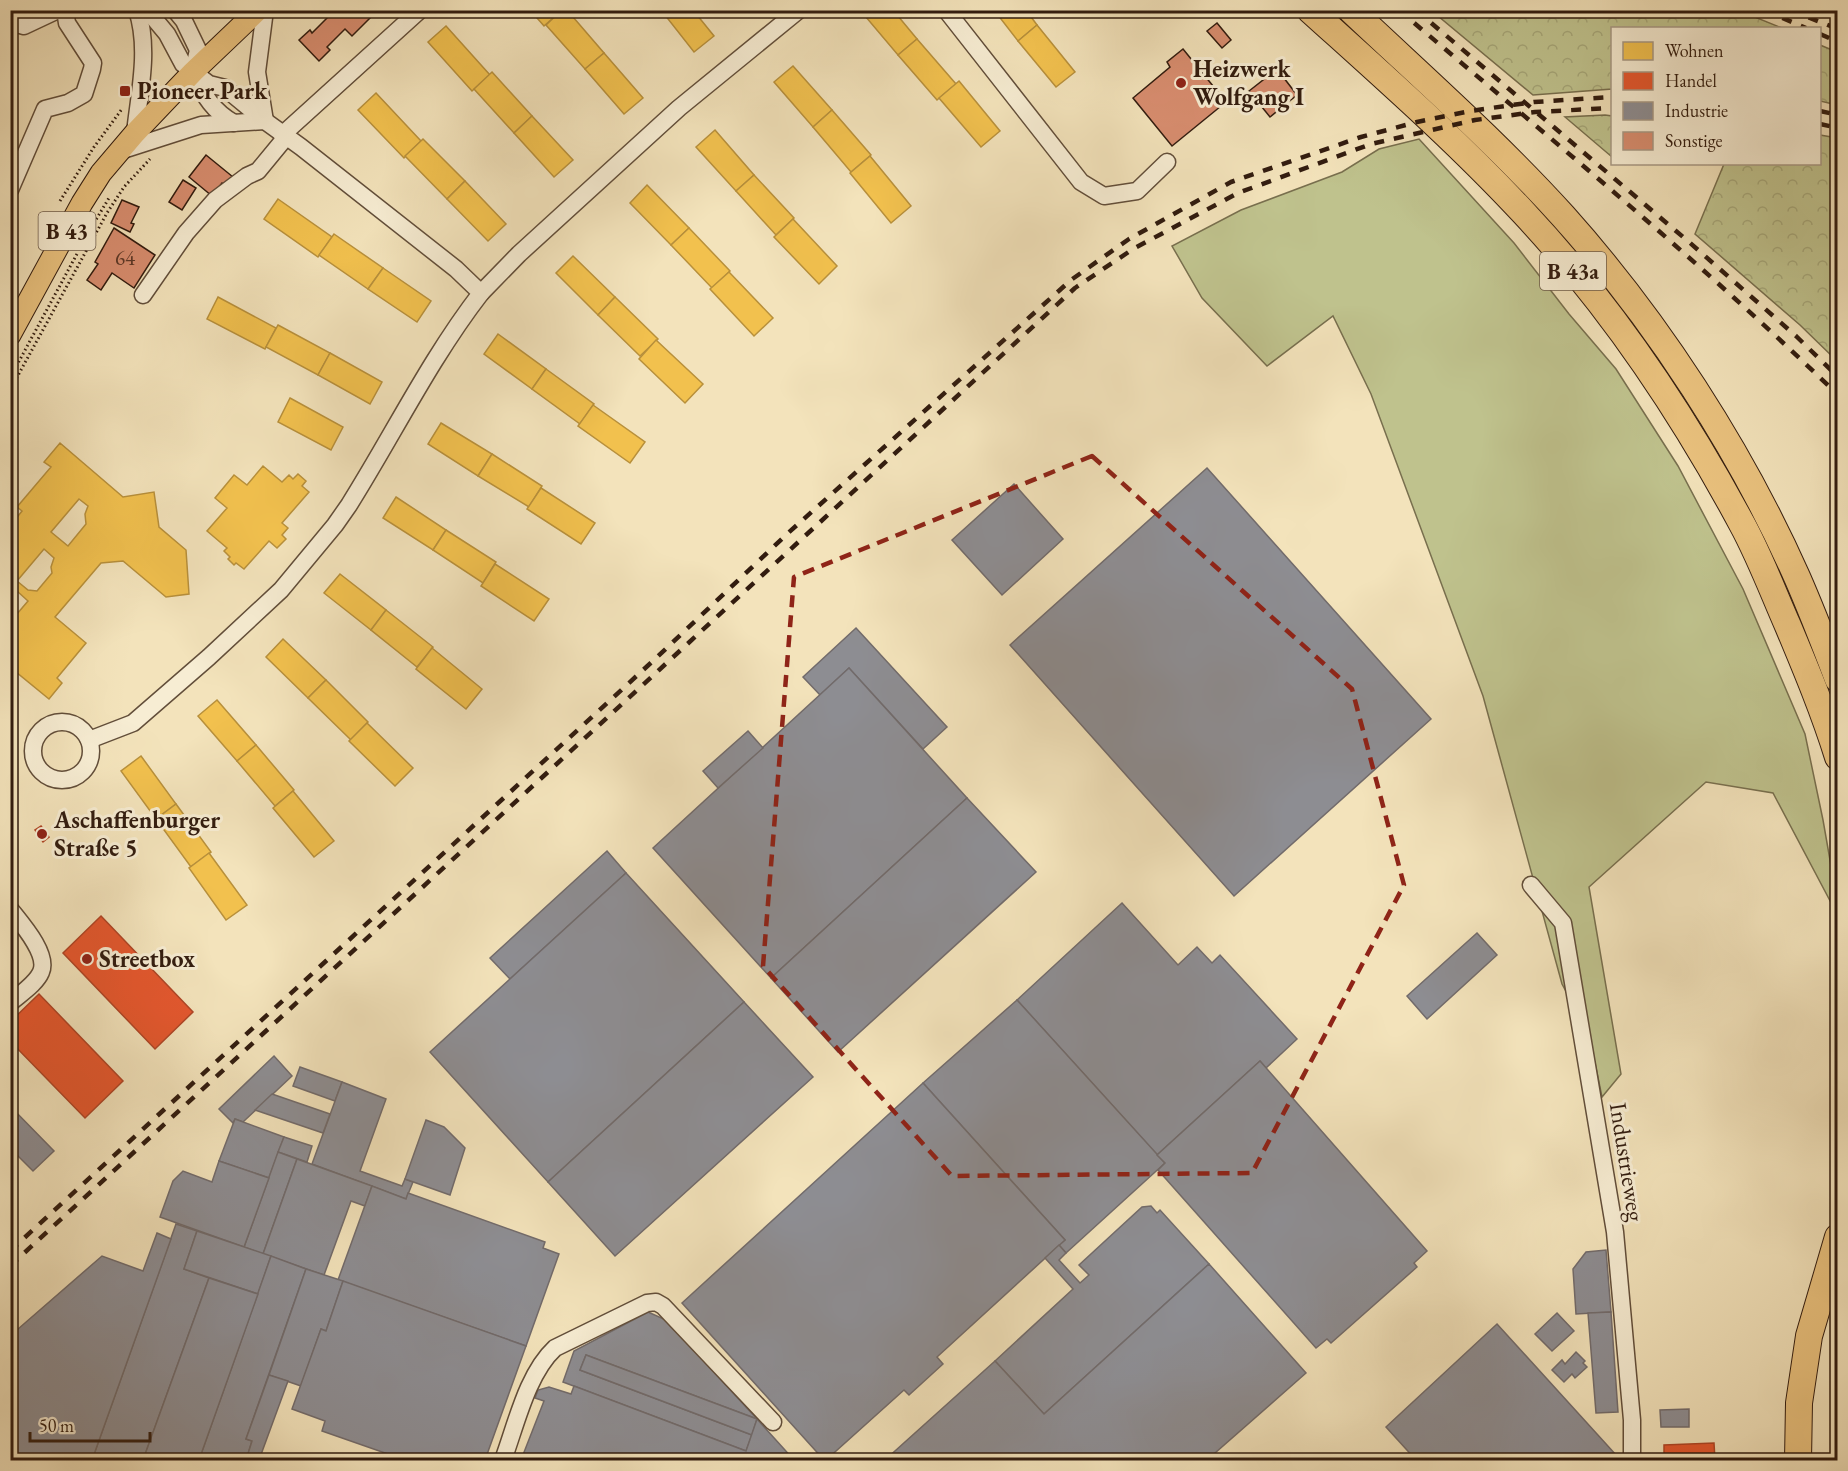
<svg xmlns="http://www.w3.org/2000/svg" width="1848" height="1471" font-family="'EB Garamond',serif">
<style>
.green{fill:#bfc28d;stroke:#786f4e;stroke-width:1.5}
.forest{fill:url(#forest-crowns);stroke:#786f4e;stroke-width:1.5}
.homes{fill:#f2c14e;stroke:#b8903b;stroke-width:1.5;fill-rule:evenodd}
.shops{fill:#e4572e;stroke:#af4525;stroke-width:1.5}
.industry{fill:#8d8d92;stroke:#726b6b;stroke-width:1.5}
.building{fill:#d88d6f;stroke:#321c0f;stroke-width:1.5}
.lines{fill:none;stroke-linecap:round;stroke-linejoin:round}
.minor-casing{stroke:#624e3a;stroke-width:19}
.major-casing{stroke:#321c0f;stroke-width:23}
.highway-casing{stroke:#321c0f;stroke-width:28}
.path{stroke:#321c0f;stroke-width:3;stroke-dasharray:1.5 3;stroke-linecap:butt}
.minor{stroke:#f7edd3;stroke-width:16}
.major{stroke:#eac27e;stroke-width:21}
.highway{stroke:#eac27e;stroke-width:26}
.rail{stroke:#321c0f;stroke-width:4.5;stroke-dasharray:10 10;stroke-linecap:butt}
.marked{fill:none;stroke:#8f2418;stroke-width:4.5;stroke-dasharray:12 8;stroke-linejoin:round}
.poi-dot{fill:#8f2418;stroke:#f7edd3;stroke-width:2}
.labels{text-anchor:middle;stroke-width:6;stroke-linejoin:round;paint-order:stroke}
.number-label{font-size:21px;fill:#5c3827}
.shield{fill:#f7edd3;stroke:#6d5b4a;stroke-width:1.5}
.shield-label{font-size:22px;font-weight:bold;fill:#321c0f}
.poi-label{font-size:24px;font-weight:bold;fill:#321c0f;stroke:#f7edd3;text-anchor:start}
.street-label{font-size:24px;fill:#321c0f;stroke:#f7edd3}
</style>
<defs>
<pattern id="forest-crowns" width="20" height="18" patternUnits="userSpaceOnUse" patternTransform="scale(1.5)"><rect width="20" height="18" fill="#bfc28d"/><path d="M2 6a3 3 0 1 1 6 0M12 15a3 3 0 1 1 6 0" fill="none" stroke="#a5a678"/></pattern>
</defs>
<rect width="100%" height="100%" fill="#f3e3bb"/>
<filter id="stains"><feTurbulence type="fractalNoise" baseFrequency=".00333" numOctaves="4"/><feColorMatrix values="0 0 0 0 .2 0 0 0 0 .09 0 0 0 0 .02 0 0 0 .5 -.17"/></filter>
<radialGradient id="worn" r=".72"><stop offset=".6" stop-color="#630" stop-opacity="0"/><stop offset="1" stop-color="#630" stop-opacity=".3"/></radialGradient>
<path class="green" d="M1419 139 1514 243 1569 314 1616 369 1678 466 1743 589 1805 734 1823 820 1837 900V914L1773 793 1706 782 1589 887 1621 1074 1602 1097 1595 1063 1580 1017 1562 984 1483 696 1371 394 1333 316 1267 366 1202 298 1172 246 1241 210 1342 172 1379 149Z"/>
<g class="forest">
<path d="M1432 11H1740L1782 28H1612V89L1533 95Z"/>
<path d="M1820 45 1837 52V105L1820 101Z"/>
<path d="M1605 115 1612 116V157L1565 117Z"/>
<path d="M1820 135 1837 138V361L1800 325 1695 234 1724 164H1719H1820Z"/>
</g>
<g class="homes">
<path d="M530 10H562L544 26Z"/>
<path d="M562 10H567L604 53 585 69 546 25Z"/>
<path d="M661 10H693L714 36 694 52Z"/>
<path d="M860 10H893L917 39 898 55Z"/>
<path d="M994 10H1026L1037 25 1018 41Z"/>
<path d="M1037 25 1075 72 1056 87 1018 41Z"/>
<path d="M446 26 490 75 472 91 428 42Z"/>
<path d="M917 39 956 84 937 100 898 55Z"/>
<path d="M604 53 643 98 624 114 585 69Z"/>
<path d="M793 66 832 110 813 127 774 82Z"/>
<path d="M492 72 532 116 514 133 474 89Z"/>
<path d="M959 81 1000 131 981 147 939 98Z"/>
<path d="M376 93 421 141 404 158 358 110Z"/>
<path d="M832 110 871 155 851 172 813 127Z"/>
<path d="M532 116 573 160 554 177 514 133Z"/>
<path d="M715 130 754 175 736 191 696 147Z"/>
<path d="M423 139 465 181 447 199 405 156Z"/>
<path d="M870 156 911 206 891 223 850 173Z"/>
<path d="M754 175 794 218 776 235 736 191Z"/>
<path d="M465 181 506 224 488 241 447 199Z"/>
<path d="M647 185 689 228 671 245 630 203Z"/>
<path d="M278 199 332 237 318 257 264 219Z"/>
<path d="M793 219 837 266 819 284 774 237Z"/>
<path d="M689 228 730 271 712 288 671 245Z"/>
<path d="M334 234 383 268 368 289 319 255Z"/>
<path d="M573 256 615 297 598 315 556 273Z"/>
<path d="M383 268 431 301 417 322 368 289Z"/>
<path d="M729 272 773 318 754 336 710 289Z"/>
<path d="M218 297 276 328 265 349 207 319Z"/>
<path d="M615 297 658 339 640 356 598 315Z"/>
<path d="M278 325 330 353 318 375 266 347Z"/>
<path d="M498 334 546 369 532 389 484 354Z"/>
<path d="M656 340 703 384 685 403 639 359Z"/>
<path d="M330 353 382 382 370 404 318 375Z"/>
<path d="M546 369 594 404 580 424 532 389Z"/>
<path d="M290 398 343 427 331 450 278 422Z"/>
<path d="M593 405 645 442 630 463 578 426Z"/>
<path d="M441 423 492 454 478 476 428 444Z"/>
<path d="M60 443 123 497 154 492 159 527 186 550 189 594 166 597 123 561 101 563 55 617 86 643 57 678 62 683 49 699 10 667 15 660 11 621 28 601 17 591 10 599V526L22 511 17 507 51 467 44 462ZM79 499 88 506 85 514 86 524 68 546 51 532ZM44 549 54 558 51 567 52 573 37 591 28 590 17 581Z"/>
<path d="M492 454 542 486 529 507 478 476Z"/>
<path d="M263 466 282 482 289 475 293 479 298 474 306 481 302 486 309 492 282 523 288 528 282 535 286 539 277 548 269 541 244 569 236 563 234 565 228 559 230 557 224 551 227 548 207 531 227 508 215 498 234 475 247 485Z"/>
<path d="M541 488 595 523 581 544 527 509Z"/>
<path d="M396 497 446 530 433 550 383 518Z"/>
<path d="M446 530 496 562 483 583 433 550Z"/>
<path d="M495 564 549 599 534 621 481 586Z"/>
<path d="M340 574 386 610 371 630 324 593Z"/>
<path d="M386 610 433 647 417 667 371 630Z"/>
<path d="M283 639 326 680 308 698 266 657Z"/>
<path d="M432 648 482 689 466 709 416 669Z"/>
<path d="M326 680 368 722 351 740 308 698Z"/>
<path d="M217 700 256 745 237 761 198 716Z"/>
<path d="M367 723 413 768 395 786 349 741Z"/>
<path d="M256 745 294 790 275 806 237 761Z"/>
<path d="M141 756 176 804 156 819 121 771Z"/>
<path d="M293 791 334 841 314 857 273 808Z"/>
<path d="M176 804 211 852 191 867 156 819Z"/>
<path d="M209 853 247 905 226 920 189 868Z"/>
</g>
<g class="shops">
<path d="M41 826 49 837 43 842 35 830Z"/>
<path d="M101 916 193 1012 155 1049 63 953Z"/>
<path d="M39 994 123 1081 85 1118 10 1041V1022Z"/>
<path d="M1714 1443 1715 1460H1664V1445Z"/>
</g>
<g class="industry">
<path d="M1207 468 1431 719 1234 896 1010 645Z"/>
<path d="M1014 484 1063 539 1002 595 952 540Z"/>
<path d="M856 628 947 727 923 749 849 668 820 695 803 677Z"/>
<path d="M849 668 967 798 771 978 653 848Z"/>
<path d="M748 731 763 748 718 788 703 771Z"/>
<path d="M967 798 1036 872 838 1052 771 978Z"/>
<path d="M607 851 626 873 510 979 490 958Z"/>
<path d="M626 873 744 1002 548 1182 430 1052Z"/>
<path d="M1122 903 1178 965 1197 947 1212 963 1220 955 1297 1039 1266 1068 1260 1061 1157 1155 1017 1000Z"/>
<path d="M1477 933 1497 955 1427 1019 1407 996Z"/>
<path d="M1017 1000 1165 1163 1066 1253 1059 1245 1065 1240 923 1083Z"/>
<path d="M744 1002 813 1077 615 1256 548 1182Z"/>
<path d="M274 1056 292 1076 243 1122 235 1119 233 1123 219 1109Z"/>
<path d="M1260 1061 1427 1251 1414 1263 1417 1267 1331 1343 1327 1339 1316 1348 1158 1170 1165 1163 1157 1155Z"/>
<path d="M300 1067 342 1082 335 1101 293 1086Z"/>
<path d="M342 1082 386 1099 360 1171 402 1186 405 1179 413 1182 406 1199 312 1164Z"/>
<path d="M923 1083 1065 1240 937 1357 943 1364 909 1395 904 1390 826 1460H824L682 1303Z"/>
<path d="M272 1094 330 1114 323 1133 255 1110Z"/>
<path d="M10 1106 54 1151 33 1171 10 1148Z"/>
<path d="M235 1119 284 1137 269 1178 219 1161Z"/>
<path d="M426 1120 444 1127 465 1148 450 1195 405 1179Z"/>
<path d="M284 1137 312 1146 307 1162 278 1152Z"/>
<path d="M278 1152 297 1159 263 1254 244 1247Z"/>
<path d="M297 1159 372 1186 365 1206 351 1201 324 1275 263 1254Z"/>
<path d="M219 1161 269 1178 244 1247 160 1217 173 1181 183 1171 212 1182Z"/>
<path d="M372 1186 406 1199 408 1193 545 1242 543 1248 559 1254 526 1346 338 1280Z"/>
<path d="M1151 1206 1157 1213 1160 1210 1209 1264 1044 1414 995 1361 1073 1289 1045 1258 1059 1245 1066 1253 1059 1260 1080 1283 1089 1275 1079 1265 1142 1207Z"/>
<path d="M176 1224 197 1231 184 1269 209 1278 143 1460H92Z"/>
<path d="M197 1231 271 1256 258 1294 184 1269Z"/>
<path d="M157 1233 171 1239 92 1460H10V1336L102 1256 143 1271Z"/>
<path d="M1606 1250 1611 1312 1576 1314 1573 1269 1586 1252Z"/>
<path d="M271 1256 306 1269 246 1439 252 1441 247 1457 240 1455 238 1460H199Z"/>
<path d="M1209 1264 1306 1373 1207 1460H885L995 1361 1044 1414Z"/>
<path d="M306 1269 343 1281 326 1331 321 1329 301 1386 269 1375Z"/>
<path d="M209 1278 258 1294 199 1460H143Z"/>
<path d="M343 1281 526 1346 485 1460H405L322 1431 325 1421 292 1409 321 1329 326 1331Z"/>
<path d="M648 1312 666 1320 757 1419 586 1355 580 1370 752 1435 746 1451 563 1382 574 1351Z"/>
<path d="M1611 1312 1618 1412 1596 1413 1588 1313Z"/>
<path d="M1557 1313 1574 1331 1552 1351 1535 1334Z"/>
<path d="M1497 1324 1617 1456V1460H1416L1386 1427Z"/>
<path d="M1576 1352 1585 1361 1583 1363 1587 1367 1575 1378 1572 1374 1564 1382 1552 1370 1562 1360 1565 1364Z"/>
<path d="M586 1355 757 1419 752 1435 580 1370Z"/>
<path d="M269 1375 288 1381 259 1460H238L240 1455 247 1457 252 1441 246 1439Z"/>
<path d="M574 1386 746 1451 757 1419 794 1460H521L544 1401 535 1398 538 1390 549 1387 571 1394Z"/>
<path d="M1689 1409V1427H1661L1660 1410Z"/>
</g>
<g class="building">
<path d="M330 10H378L352 36 345 29 327 47 330 50 319 61 299 40 310 30 312 33 330 15 328 13Z"/>
<path d="M1217 23 1231 40 1222 48 1207 31Z"/>
<path d="M1183 49 1226 102 1172 146 1133 98 1170 67 1167 62Z"/>
<path d="M1277 69 1297 95 1270 117 1249 91Z"/>
<path d="M206 155 233 177 226 186 222 183 212 196 189 177Z"/>
<path d="M183 180 196 188 182 210 169 202Z"/>
<path d="M122 200 139 207 131 223 134 224 130 232 111 223Z"/>
<path d="M114 228 155 255 134 288 112 273 101 290 87 280 98 264 95 262Z"/>
</g>
<g class="lines">
<defs>
<g id="minor">
<path d="M175 10 184 21 198 50 193 72"/>
<path d="M946 10 1081 182 1104 196 1137 191 1167 162"/>
<path d="M10 22 24 26 58 10"/>
<path d="M195 76C204 96 214 112 234 123"/>
<path d="M265 121 257 72 265 10"/>
<path d="M135 133C139 94 150 49 137 10"/>
<path d="M282 135 420 10"/>
<path d="M120 151 201 125 265 121"/>
<path d="M10 190 45 109 68 103 84 94 92 69 93 63 67 23 65 10"/>
<path d="M481 293 519 254 679 108 799 10"/>
<path d="M143 295 186 233 215 200 247 176 258 171 286 137"/>
<circle cx="62" cy="751" r="29"/>
<path d="M89 740 133 723 209 657 281 590 335 525 349 505C393 435 430 359 481 293L456 269 301 147 265 121 225 88 209 84 183 64 167 34 147 10"/>
<path d="M1531 885 1563 923 1615 1232 1632 1420V1460"/>
<path d="M10 909C21 923 49 954 41 972 36 984 20 994 10 1003"/>
<path d="M503 1460C516 1425 527 1374 555 1348L647 1303 656 1302 663 1306 773 1422"/>
</g>
<path id="major" d="M10 335 82 203 101 173 135 133 193 72 258 10"/>
<g id="highway">
<path d="M1310 10C1383 76 1457 141 1523 212 1610 305 1682 412 1742 524 1760 557 1773 592 1788 626 1806 669 1824 712 1838 757"/>
<path d="M1351 10C1423 78 1497 143 1563 216 1657 321 1740 449 1797 577 1812 611 1825 645 1838 679"/>
<path d="M1798 1460 1799 1403 1809 1336 1838 1237"/>
</g>
</defs>
<use href="#minor" class="minor-casing"/>
<use href="#major" class="major-casing"/>
<use href="#highway" class="highway-casing"/>
<g class="path">
<path d="M280 17 287 10"/>
<path d="M60 201 94 147 122 109"/>
<path d="M94 223 109 198"/>
<path d="M10 378 78 252"/>
<path d="M10 390 107 213 124 187 150 159"/>
</g>
<use href="#minor" class="minor"/>
<use href="#major" class="major"/>
<use href="#highway" class="highway"/>
<g class="rail">
<path d="M1399 10C1547 136 1698 259 1838 395"/>
<path d="M1416 10 1689 242 1796 336 1838 377"/>
<path d="M1764 10 1806 28"/>
<path d="M1790 10 1838 29"/>
<path d="M1820 34 1838 42"/>
<path d="M1820 111 1838 115"/>
<path d="M1820 124 1838 128"/>
<path d="M10 1251 654 660 787 534 1071 280 1129 239 1231 182 1361 137 1417 122 1470 111 1534 102 1612 97"/>
<path d="M10 1266 1075 288 1133 249 1238 193 1371 144 1475 120 1535 112 1612 108"/>
</g>
</g>
<path class="marked" d="M1092 456 1352 689 1404 885 1252 1173 952 1176 763 966 794 577Z"/>
<g class="poi-dot">
<circle cx="1181" cy="83" r="6"/>
<rect x="119" y="85" width="12" height="12" rx="3"/>
<circle cx="42" cy="834" r="6"/>
<circle cx="87" cy="959" r="6"/>
</g>
<g class="labels">
<g class="number-label">
<text x="125" y="265">64</text>
</g>
<g class="shield">
<rect x="38.5" y="212" width="57" height="38" rx="4.5"/>
<rect x="1540" y="252" width="66" height="38" rx="4.5"/>
</g>
<g class="shield-label">
<text x="67" y="239">B 43</text>
<text x="1573" y="279">B 43a</text>
</g>
<g class="poi-label">
<text x="1193" y="77">Heizwerk<tspan x="1193" dy="28">Wolfgang I</tspan></text>
<text x="137" y="99">Pioneer Park</text>
<text x="54" y="828">Aschaffenburger<tspan x="54" dy="28">Straße 5</tspan></text>
<text x="99" y="967">Streetbox</text>
</g>
<g class="street-label">
<text transform="translate(1627 1162) rotate(81)" y="8">Industrieweg</text>
</g>
</g>
<rect width="1848" height="1471" fill="none" stroke="#f3e3bb" stroke-width="36"/>
<rect x="12" y="12" width="1824" height="1447" fill="none" stroke="#321c0f" stroke-width="3"/>
<rect x="18" y="18" width="1812" height="1435" fill="none" stroke="#321c0f" stroke-width="1.5"/>
<rect x="1611" y="27" width="210" height="138" fill="#f7edd3" stroke="#a89985" stroke-width="1.5"/>
<rect x="1623" y="42" width="30" height="18" fill="#f2c14e" stroke="#a89985" stroke-width="1.5"/>
<text x="1665" y="57" font-size="18" fill="#321c0f">Wohnen</text>
<rect x="1623" y="72" width="30" height="18" fill="#e4572e" stroke="#a89985" stroke-width="1.5"/>
<text x="1665" y="87" font-size="18" fill="#321c0f">Handel</text>
<rect x="1623" y="102" width="30" height="18" fill="#8d8d92" stroke="#a89985" stroke-width="1.5"/>
<text x="1665" y="117" font-size="18" fill="#321c0f">Industrie</text>
<rect x="1623" y="132" width="30" height="18" fill="#d88d6f" stroke="#a89985" stroke-width="1.5"/>
<text x="1665" y="147" font-size="18" fill="#321c0f">Sonstige</text>
<path d="M30 1432v9h120v-9" fill="none" stroke="#321c0f" stroke-width="3"/>
<text x="39" y="1432" font-size="18" fill="#321c0f" stroke="#f7edd3" stroke-width="4.5" paint-order="stroke">50 m</text>
<rect width="100%" height="100%" filter="url(#stains)"/>
<rect width="100%" height="100%" fill="url(#worn)"/>
</svg>
